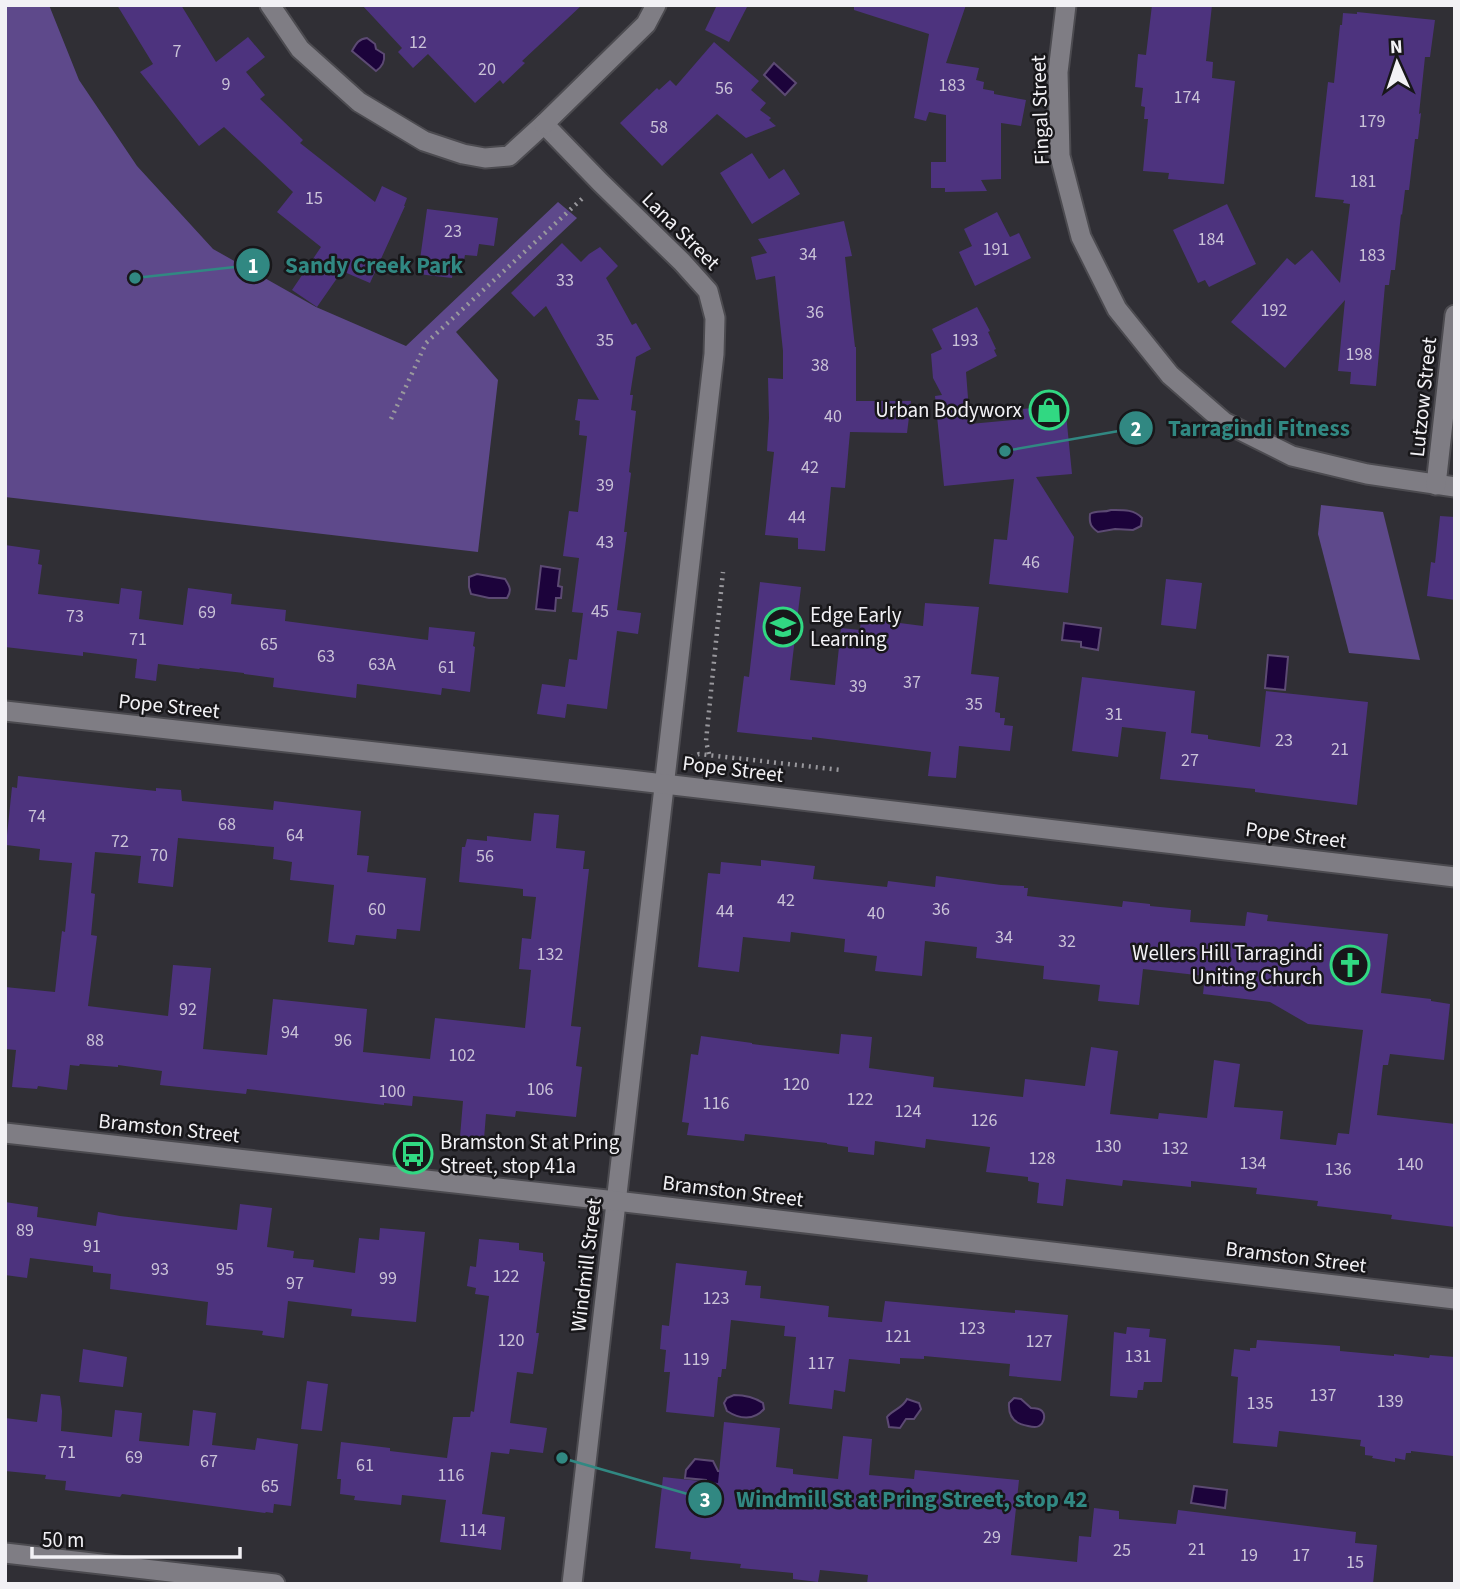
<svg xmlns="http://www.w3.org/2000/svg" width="1460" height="1589" font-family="'Source Sans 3',sans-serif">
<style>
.green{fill:#5e498b}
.water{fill:#1c033b;stroke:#5c4a73;stroke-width:2}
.building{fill:#4d337e}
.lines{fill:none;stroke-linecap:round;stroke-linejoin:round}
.minor-casing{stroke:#4c4b50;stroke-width:23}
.path{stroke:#99989d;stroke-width:4.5;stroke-dasharray:2 5;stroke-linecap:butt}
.minor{stroke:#7f7d84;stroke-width:19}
.labels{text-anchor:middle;stroke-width:5;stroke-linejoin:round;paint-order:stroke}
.number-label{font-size:18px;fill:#c9c2d7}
.street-label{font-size:21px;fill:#f2f1f5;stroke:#18171a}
.poi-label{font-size:21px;fill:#f2f1f5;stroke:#18171a;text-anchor:end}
.leader{fill:none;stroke:#318882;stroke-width:2.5}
.callout-dot{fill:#318882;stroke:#18171a;stroke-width:2.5}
.mark-label{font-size:21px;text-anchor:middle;font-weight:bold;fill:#fff}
.callout-label{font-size:23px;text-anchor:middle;font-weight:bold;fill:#318882;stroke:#18171a;stroke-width:5;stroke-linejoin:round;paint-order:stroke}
</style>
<rect width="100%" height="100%" fill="#302f35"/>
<g class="green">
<path d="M5 5H49L79 80 137 166 213 249 316 307 406 346 558 202 577 218 456 332 498 380 478 552 5 497Z"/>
<path d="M1321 505 1383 512 1420 660 1349 653 1318 534Z"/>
</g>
<g class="water">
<path d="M367 38 375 44 376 49 384 54C385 61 382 67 376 71L352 51C356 44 358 39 367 38Z"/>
<path d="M774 63 796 83 785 95 764 75Z"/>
<path d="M1111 510C1122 510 1134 509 1142 518L1141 526 1133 530 1115 529 1098 532C1091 527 1089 524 1090 514 1097 510 1103 513 1111 510Z"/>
<path d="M541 566 560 569 558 586 562 587 561 598H556L555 611 536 609Z"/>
<path d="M477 574 505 579C510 587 512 590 507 598H489L471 594 469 587V577Z"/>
<path d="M1064 623 1101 628 1098 650 1081 647V642L1062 640Z"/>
<path d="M1268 655 1288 657 1285 690 1265 688Z"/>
<path d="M734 1395C744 1395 754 1397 763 1403L764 1409C754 1421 739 1419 727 1411L724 1403 727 1398Z"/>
<path d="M1014 1398 1021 1399 1031 1408C1034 1408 1039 1408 1042 1411 1046 1415 1044 1423 1039 1426 1036 1428 1032 1427 1028 1426 1015 1424 1008 1417 1009 1403Z"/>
<path d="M907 1399 919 1403 921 1409 914 1419H906L900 1428 889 1427 887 1417C893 1409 902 1409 907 1399Z"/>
<path d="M695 1459 713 1461 718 1471 740 1473 738 1487 708 1484 706 1480 685 1478 686 1470Z"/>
<path d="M1194 1486 1227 1490 1225 1508 1191 1503Z"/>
</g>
<g class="building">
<path d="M117 5H181L216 62 248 37 265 57 246 72 265 95 260 99 303 140 300 143 375 202 382 186 407 198 404 206H405L370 283 342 271 317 307 292 290 321 247 277 212 293 192 224 127 199 146 140 72 153 64Z"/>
<path d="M362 5H582L522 61 525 63 503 84 500 80 475 103 428 54 413 68 398 52 402 48Z"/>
<path d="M717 5H748L729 42 705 30Z"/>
<path d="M854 5H966L946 63 979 68 976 80 984 82 983 89 994 91V94L1026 100 1021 126 1001 123V179L981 180 987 191 945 192V188H931V162H946V115L929 112 926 121 914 118 929 34 854 10Z"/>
<path d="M1152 5H1212L1206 61 1213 62 1212 78 1235 81 1224 184 1168 179 1169 173 1143 171 1148 119H1144L1145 107 1141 106 1143 88 1135 87 1138 54 1146 55Z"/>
<path d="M1357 12 1435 20 1430 57H1425L1419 114 1421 113 1418 139H1415L1409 190H1405L1402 215 1401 214 1395 270H1391L1389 285H1385L1376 386 1350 384 1351 372 1338 371 1345 300 1285 368 1231 322 1287 258 1295 265 1312 250 1340 283 1350 204 1343 203 1344 200 1315 197 1328 82 1334 83 1340 25H1342L1343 13 1357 14Z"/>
<path d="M714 42 759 81 751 90 766 103 760 110 771 118 769 120 776 126 746 138 717 114 662 166 620 123 657 88 659 90 670 80 676 86Z"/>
<path d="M752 153 769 179 784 169 800 194 752 224 720 173Z"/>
<path d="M1227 204 1256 264 1209 287 1205 280 1198 283 1173 230Z"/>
<path d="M427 209 498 218 494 246 479 244 477 256 465 255 464 260 455 259 452 278 418 274Z"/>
<path d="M997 212 1010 237 1019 233 1031 258 975 286 959 252 972 246 964 229Z"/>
<path d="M844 221 852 256 845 257 855 347H856V401H911L907 433 850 432 845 488 831 487 825 551 798 549V538L765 535 774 452 767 451 769 418 768 378 783 379V351L775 276 756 280 751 257 767 253 758 239Z"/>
<path d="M562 243 581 262 589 254 600 247 618 266 606 278 632 325 636 323 651 349 636 357 630 395H633L631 410 636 411 629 472 631 473 624 532H627L617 610 641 613 638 634 617 631 607 709 567 704 565 718 537 714 542 684 565 687 569 659 577 660 583 613 572 612 579 558 563 556 569 511 578 512 587 436 579 435 580 421 575 420 578 399 599 400 546 306 534 317 511 293Z"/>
<path d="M977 307 990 331 988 332 996 349 994 350 997 356 966 372 970 424 1024 419 1023 409 1065 404 1072 474 1036 477 1074 537 1068 593 989 584 994 539 1007 540 1014 479 944 486 935 396 942 395 933 378 931 354 942 349 932 329Z"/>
<path d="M1440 516 1455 517V600L1427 596 1431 562 1435 563Z"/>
<path d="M5 545 40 550 38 564 42 565 38 594 119 604 121 588 142 591 139 619 183 625 188 588 232 594 231 604 286 610 285 621 428 640 429 627 475 632 473 646 475 647 470 692 442 688 441 695 357 684 356 698 273 687 274 678 244 674V673L200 668 199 669 158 664 156 681 135 678 137 659 83 652V656L5 647Z"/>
<path d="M1166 579 1202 583 1196 629 1161 625Z"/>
<path d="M760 582 801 587 790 680 835 685 841 628 860 630 861 618 923 626 925 603 979 607 971 674 999 677 995 712 1000 713V718H1005L1004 725 1013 726 1010 751 959 746 956 778 928 776 931 752 812 737V740L737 732 744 676 749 677Z"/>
<path d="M1082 677 1195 691 1191 733 1208 735V739L1260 747 1266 691 1368 702 1357 805 1255 792V789L1160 779 1166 732 1122 727 1118 757 1072 751Z"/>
<path d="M18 776 156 791V788L181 790 182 801 273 810 274 801 361 811 357 855 369 856 367 872 426 878 420 931 397 929 396 939 356 935 354 945 328 942 334 885 290 880 292 862 273 859 274 847 178 838 173 887 138 883 141 856 95 852 91 893 95 894 91 935 97 936 88 1006 168 1016 173 965 211 968 203 1049 267 1055 273 999 367 1009 363 1052 430 1059 435 1018 525 1028 531 970 519 969 522 938 531 939 536 897 523 896V889L459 882 462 847H465L467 839 487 841V836L531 841 534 813 559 815 556 848 585 851 583 869H589L571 1026 581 1027 576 1066 582 1067 576 1117 516 1111 515 1117 486 1114 484 1139 460 1137 463 1101 413 1096 412 1106 384 1103V1105L247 1089 246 1094 160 1085 162 1071 118 1065V1067L80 1064 79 1066 70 1065 67 1090 38 1086 37 1089 12 1087 16 1050 5 1049V987L55 992 62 931 65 932 72 863 39 860 40 849 6 845 12 787 17 788Z"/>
<path d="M761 860 815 866 813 879 887 887 888 881 935 887 936 876 1001 885 1024 886V888H1028L1027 896 1122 907 1123 901 1150 904V906L1191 910 1190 922 1245 926 1247 912 1268 915 1267 921 1388 934 1381 993 1431 999V1001L1450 1004 1444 1060 1390 1054 1388 1065H1383L1377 1115 1455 1124V1227L1391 1219 1392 1215 1317 1206 1318 1201 1256 1194 1257 1188 1191 1181V1187L1123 1180 1122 1186 1066 1179 1063 1206 1037 1203 1039 1183 1028 1181V1177L986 1172 990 1147 926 1139 925 1148 875 1141 874 1155 848 1152V1147L827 1144V1143L745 1134 744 1141 687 1135 689 1123 682 1122 691 1054 698 1055 701 1036 752 1043V1044L839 1054 841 1034 872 1037 869 1068 934 1077 933 1087 1023 1097 1025 1079 1085 1086 1091 1047 1118 1051 1110 1114 1158 1119 1159 1113 1207 1118 1214 1060 1240 1064 1234 1107 1283 1111 1280 1139 1336 1145 1338 1133 1349 1134 1363 1030 1308 1024 1270 1002 1203 994 1205 976 1143 969 1139 1005 1098 1001 1100 985 1043 979 1044 966 976 958 977 947 925 941 922 976 875 971 877 956 844 952 845 939 791 932 790 942 743 937 739 972 698 967 708 873 720 874 721 862 761 866Z"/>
<path d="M5 1202 38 1207 37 1217 96 1226 98 1212 120 1216 237 1230 240 1204 272 1208 267 1247 294 1251 293 1258 314 1260 313 1267 355 1273 359 1238 379 1240 380 1228 425 1232 416 1322 351 1316 352 1309 288 1301 284 1338 262 1335 263 1331 206 1325 208 1302 110 1289 111 1274 93 1272V1266L30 1258 27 1278 5 1275Z"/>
<path d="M479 1239 519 1243V1250L543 1253V1261L545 1262 536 1333H539L533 1374 517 1372 510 1423 547 1428 543 1453 510 1449 509 1454 491 1452 482 1514 505 1517 501 1550 440 1542 446 1500 402 1495 401 1505 354 1500 355 1496 340 1494 341 1479H337L341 1442 390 1448V1451L447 1458 453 1417H470L471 1411 474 1412 489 1296 475 1294 476 1288 467 1286 470 1266 476 1267Z"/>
<path d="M676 1263 747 1271 745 1285 761 1286 760 1298 829 1306 828 1317 882 1322 885 1301 1015 1313V1310L1068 1315 1061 1381 1009 1376 1010 1364 924 1356V1359L900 1358V1364L849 1359 845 1392 834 1390 832 1409 789 1404 796 1337 784 1336 785 1326 731 1320 726 1369H722L721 1377H718L714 1417 666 1412 670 1372H664L666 1350 660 1349 662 1325 669 1326Z"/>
<path d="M1127 1327 1150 1329 1149 1337 1166 1339 1162 1382H1144L1143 1390H1138L1137 1398 1110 1396 1114 1332 1126 1334Z"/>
<path d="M1257 1340 1340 1346V1351L1394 1356V1354L1429 1358 1430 1355 1455 1357V1439L1453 1456 1411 1451V1453H1406L1405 1460 1395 1458V1462L1372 1458 1373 1456 1365 1455V1447L1360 1446 1361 1440 1279 1431 1277 1447 1233 1443 1238 1377 1231 1376 1234 1349 1250 1351V1348H1256Z"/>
<path d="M83 1349 127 1357 123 1387 79 1382Z"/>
<path d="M307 1381 328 1384 322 1431 301 1429Z"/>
<path d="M41 1394 60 1396 62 1411 61 1431 112 1437 115 1410 142 1413 139 1441 189 1446 193 1410 216 1413 212 1445 255 1450 257 1438 298 1444 291 1506 274 1504 273 1513 266 1512 265 1513 122 1494 120 1497 65 1490 66 1481 45 1479 46 1475 5 1471V1418L37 1422Z"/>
<path d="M724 1422 780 1428 776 1467 793 1469V1474L838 1479 843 1436 872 1439 869 1475 914 1479 915 1470 1019 1480 1011 1555 1077 1562 1079 1536 1091 1537 1094 1508 1119 1511V1519L1176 1524 1178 1510 1356 1532 1355 1543 1377 1545 1373 1584H1076L1054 1582V1584H867L868 1575 820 1570 818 1582 793 1579V1573L740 1568 741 1564 690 1559 691 1552 655 1548 663 1477 718 1483Z"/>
</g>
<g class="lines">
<defs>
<g id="minor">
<path d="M270 5 300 49 359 102 424 141 463 154 485 158 509 156 544 124 600 182 682 262 708 291 715 318 714 354 572 1584"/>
<path d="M1066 5 1058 72 1060 156 1081 237 1117 309 1170 375 1224 422 1292 456 1367 474 1455 487"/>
<path d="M544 124 646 24 656 5"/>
<path d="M1436 485 1455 315"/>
<path d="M5 711 630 780 1455 877"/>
<path d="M5 1133 616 1201 1455 1299"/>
<path d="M5 1553 275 1584"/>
</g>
</defs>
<use href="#minor" class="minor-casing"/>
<g class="path">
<path d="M391 419 426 343 585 196"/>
<path d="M709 754 706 741 723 572"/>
<path d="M691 757 699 754 841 770"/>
</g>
<use href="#minor" class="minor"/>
</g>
<defs>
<symbol id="shop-ring" viewBox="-11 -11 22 22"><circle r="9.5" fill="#18171a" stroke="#31d882" stroke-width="1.5"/><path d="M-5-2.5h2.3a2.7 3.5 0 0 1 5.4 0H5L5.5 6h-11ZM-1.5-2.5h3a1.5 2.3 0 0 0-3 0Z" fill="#31d882"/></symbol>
<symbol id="school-ring" viewBox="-11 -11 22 22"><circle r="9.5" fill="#18171a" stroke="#31d882" stroke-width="1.5"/><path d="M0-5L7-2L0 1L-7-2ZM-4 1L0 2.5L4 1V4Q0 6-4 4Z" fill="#31d882"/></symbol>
<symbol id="church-ring" viewBox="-11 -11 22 22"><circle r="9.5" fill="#18171a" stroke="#31d882" stroke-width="1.5"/><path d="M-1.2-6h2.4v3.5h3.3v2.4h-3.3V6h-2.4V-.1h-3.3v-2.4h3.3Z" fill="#31d882"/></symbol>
<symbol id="bus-ring" viewBox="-11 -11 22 22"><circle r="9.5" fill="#18171a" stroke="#31d882" stroke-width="1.5"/><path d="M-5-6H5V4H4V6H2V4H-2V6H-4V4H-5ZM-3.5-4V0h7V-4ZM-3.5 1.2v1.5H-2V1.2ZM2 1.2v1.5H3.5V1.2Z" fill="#31d882"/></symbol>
</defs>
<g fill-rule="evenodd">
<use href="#shop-ring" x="1027" y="388" width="44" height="44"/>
<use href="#school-ring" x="761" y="605" width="44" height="44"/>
<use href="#church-ring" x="1328" y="943" width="44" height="44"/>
<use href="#bus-ring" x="391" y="1132" width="44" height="44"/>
</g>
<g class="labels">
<g class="number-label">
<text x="418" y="48">12</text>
<text x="177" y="57">7</text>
<text x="487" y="75">20</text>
<text x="226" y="90">9</text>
<text x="952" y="91">183</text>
<text x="724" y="94">56</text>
<text x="1187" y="103">174</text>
<text x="1372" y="127">179</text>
<text x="659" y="133">58</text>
<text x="1363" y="187">181</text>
<text x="314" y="204">15</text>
<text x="453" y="237">23</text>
<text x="1211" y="245">184</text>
<text x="996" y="255">191</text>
<text x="808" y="260">34</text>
<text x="1372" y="261">183</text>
<text x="565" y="286">33</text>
<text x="1274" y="316">192</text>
<text x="815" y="318">36</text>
<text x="605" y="346">35</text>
<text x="965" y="346">193</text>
<text x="1359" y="360">198</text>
<text x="820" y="371">38</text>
<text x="833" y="422">40</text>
<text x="810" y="473">42</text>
<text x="605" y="491">39</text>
<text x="797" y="523">44</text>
<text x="605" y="548">43</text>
<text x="1031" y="568">46</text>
<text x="600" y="617">45</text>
<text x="207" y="618">69</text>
<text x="75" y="622">73</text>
<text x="138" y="645">71</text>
<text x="269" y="650">65</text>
<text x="326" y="662">63</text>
<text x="382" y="670">63A</text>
<text x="447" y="673">61</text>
<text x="912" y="688">37</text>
<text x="858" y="692">39</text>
<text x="974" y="710">35</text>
<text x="1114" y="720">31</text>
<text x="1284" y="746">23</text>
<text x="1340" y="755">21</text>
<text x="1190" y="766">27</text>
<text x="37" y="822">74</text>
<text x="227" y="830">68</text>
<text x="295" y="841">64</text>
<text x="120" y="847">72</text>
<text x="159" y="861">70</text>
<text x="485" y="862">56</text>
<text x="786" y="906">42</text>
<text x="377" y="915">60</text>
<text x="941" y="915">36</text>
<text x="725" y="917">44</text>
<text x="876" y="919">40</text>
<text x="1004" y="943">34</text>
<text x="1067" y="947">32</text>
<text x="550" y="960">132</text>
<text x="188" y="1015">92</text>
<text x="290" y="1038">94</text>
<text x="95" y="1046">88</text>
<text x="343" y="1046">96</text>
<text x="462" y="1061">102</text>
<text x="796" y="1090">120</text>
<text x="540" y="1095">106</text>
<text x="392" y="1097">100</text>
<text x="860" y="1105">122</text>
<text x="716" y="1109">116</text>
<text x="908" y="1117">124</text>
<text x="984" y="1126">126</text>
<text x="1108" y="1152">130</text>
<text x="1175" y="1154">132</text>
<text x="1042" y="1164">128</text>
<text x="1253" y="1169">134</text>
<text x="1410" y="1170">140</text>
<text x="1338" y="1175">136</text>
<text x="25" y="1236">89</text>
<text x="92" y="1252">91</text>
<text x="160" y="1275">93</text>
<text x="225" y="1275">95</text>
<text x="506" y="1282">122</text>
<text x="388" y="1284">99</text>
<text x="295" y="1289">97</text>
<text x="716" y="1304">123</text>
<text x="972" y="1334">123</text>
<text x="898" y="1342">121</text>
<text x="511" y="1346">120</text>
<text x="1039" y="1347">127</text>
<text x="1138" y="1362">131</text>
<text x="696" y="1365">119</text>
<text x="821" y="1369">117</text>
<text x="1323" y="1401">137</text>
<text x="1390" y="1407">139</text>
<text x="1260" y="1409">135</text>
<text x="67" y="1458">71</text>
<text x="134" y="1463">69</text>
<text x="209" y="1467">67</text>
<text x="365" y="1471">61</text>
<text x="451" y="1481">116</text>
<text x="270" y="1492">65</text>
<text x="473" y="1536">114</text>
<text x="992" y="1543">29</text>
<text x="1197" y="1555">21</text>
<text x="1122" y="1556">25</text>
<text x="1249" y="1561">19</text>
<text x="1301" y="1561">17</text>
<text x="1355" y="1568">15</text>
</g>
<g class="street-label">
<text transform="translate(1040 110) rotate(-92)" y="7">Fingal Street</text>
<text transform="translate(681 231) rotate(45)" y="7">Lana Street</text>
<text transform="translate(1423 397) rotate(-84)" y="7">Lutzow Street</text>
<text transform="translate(169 706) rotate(6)" y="7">Pope Street</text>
<text transform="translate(733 769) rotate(7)" y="7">Pope Street</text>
<text transform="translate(1296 835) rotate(7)" y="7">Pope Street</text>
<text transform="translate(169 1128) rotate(6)" y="7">Bramston Street</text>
<text transform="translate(733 1191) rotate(7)" y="7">Bramston Street</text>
<text transform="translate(1296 1257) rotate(7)" y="7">Bramston Street</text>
<text transform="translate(586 1265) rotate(-83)" y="7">Windmill Street</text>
</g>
<g class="poi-label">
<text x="1022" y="417">Urban Bodyworx</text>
<text x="810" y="622" text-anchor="start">Edge Early<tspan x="810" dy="24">Learning</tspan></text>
<text x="1323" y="960">Wellers Hill Tarragindi<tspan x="1323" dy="24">Uniting Church</tspan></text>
<text x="440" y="1149" text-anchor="start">Bramston St at Pring<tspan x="440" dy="24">Street, stop 41a</tspan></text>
</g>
</g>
<path class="leader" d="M135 278L253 265M1005 451L1136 428M562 1458L705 1499"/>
<g class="callout-dot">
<circle cx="135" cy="278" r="7"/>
<circle cx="1005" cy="451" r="7"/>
<circle cx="562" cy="1458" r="7"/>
<circle cx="253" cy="265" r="18"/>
<circle cx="1136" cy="428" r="18"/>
<circle cx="705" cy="1499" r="18"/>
</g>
<g class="mark-label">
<text x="253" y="273">1</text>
<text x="1136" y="436">2</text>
<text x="705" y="1507">3</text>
</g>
<g class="callout-label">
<text x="374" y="273">Sandy Creek Park</text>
<text x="1259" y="436">Tarragindi Fitness</text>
<text x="912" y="1507">Windmill St at Pring Street, stop 42</text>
</g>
<rect width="1460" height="1589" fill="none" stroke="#f2f1f5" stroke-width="14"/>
<g transform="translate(1397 63) rotate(357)" stroke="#18171a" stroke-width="5" paint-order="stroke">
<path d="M0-5L12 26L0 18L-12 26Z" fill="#f2f1f5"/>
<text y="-10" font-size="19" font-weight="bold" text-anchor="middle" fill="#f2f1f5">N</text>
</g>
<path d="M32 1547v10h208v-10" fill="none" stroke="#f2f1f5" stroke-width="3.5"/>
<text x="42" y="1547" font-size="21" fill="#f2f1f5" stroke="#18171a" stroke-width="5" paint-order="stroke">50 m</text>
</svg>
